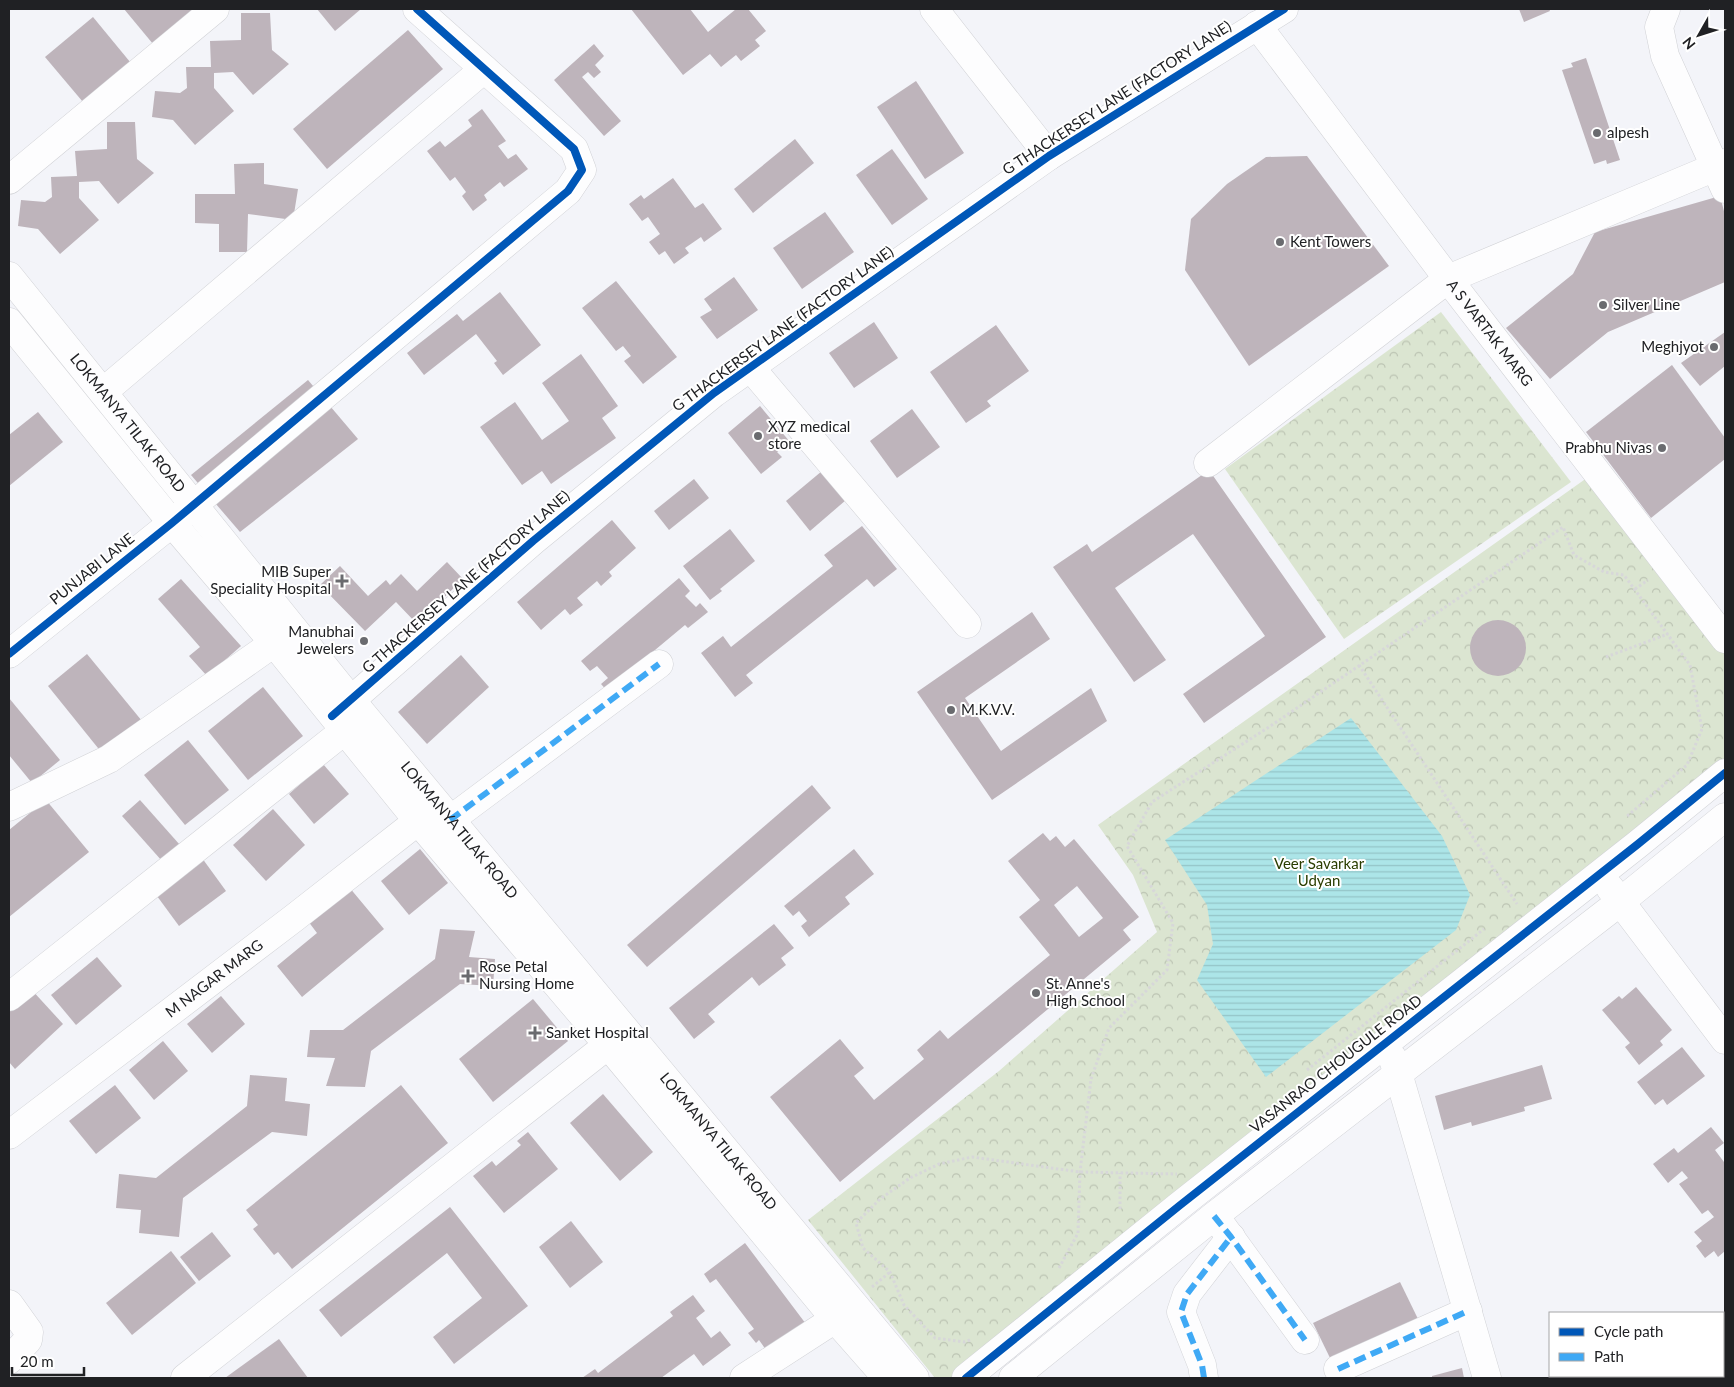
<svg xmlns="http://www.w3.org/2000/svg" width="1734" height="1387" font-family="Lato,sans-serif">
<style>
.park{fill:url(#park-crowns)}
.water{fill:url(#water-rules)}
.building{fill:#beb4bb;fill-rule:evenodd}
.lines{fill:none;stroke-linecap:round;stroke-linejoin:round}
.minor-casing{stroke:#d1d2d6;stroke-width:29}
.major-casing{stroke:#d1d2d6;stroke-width:29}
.path{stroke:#d7d7d9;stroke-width:3;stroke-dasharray:2.5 2.5;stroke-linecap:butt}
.minor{stroke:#fdfdfe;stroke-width:28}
.major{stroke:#fdfdfe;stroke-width:28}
.path-bridge{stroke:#d7d7d9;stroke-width:3;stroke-dasharray:2.5 2.5;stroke-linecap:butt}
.quiet{stroke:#3fa9f5;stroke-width:6;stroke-dasharray:12 6;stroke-linecap:butt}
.cycleway-casing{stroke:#fff;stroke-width:11}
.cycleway{stroke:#0057b8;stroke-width:8}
.poi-dot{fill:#6a6b6f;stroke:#fff;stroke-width:2}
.labels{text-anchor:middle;stroke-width:4;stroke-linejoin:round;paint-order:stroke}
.street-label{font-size:15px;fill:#202124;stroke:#fff}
.poi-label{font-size:15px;fill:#202124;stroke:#fff;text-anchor:start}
.park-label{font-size:15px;fill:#2a3d00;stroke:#fff}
</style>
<defs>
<pattern id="park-crowns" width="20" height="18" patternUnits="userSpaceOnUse" patternTransform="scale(1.25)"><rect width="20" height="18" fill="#dbe5d1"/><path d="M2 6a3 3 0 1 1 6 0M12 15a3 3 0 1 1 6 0" fill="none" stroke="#bcc4b3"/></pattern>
<pattern id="water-rules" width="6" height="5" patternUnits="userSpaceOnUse" patternTransform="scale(1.25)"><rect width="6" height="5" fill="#ace5e8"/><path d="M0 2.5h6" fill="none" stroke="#94c4c7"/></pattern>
</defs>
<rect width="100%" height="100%" fill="#f3f4f9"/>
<g class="park">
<path d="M1441 312 1571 482 1344 639 1225 469Z"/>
<path d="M1591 475 1725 652V759L955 1378H935L808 1220 999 1071 1157 932 1133 875 1098 825Z"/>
</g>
<path class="water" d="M1351 718 1442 836 1470 895 1456 930 1266 1077 1197 980 1213 944 1207 905 1165 840Z"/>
<g class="building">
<path d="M124 9H202L158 50Z"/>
<path d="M317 9H361L335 31Z"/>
<path d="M631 9H690L708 32 736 9H748L766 31 755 40 760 46 741 61 736 55 721 67 710 54 683 75Z"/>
<path d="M1519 9H1549L1550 11 1524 22Z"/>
<path d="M241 13H270L272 50 289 64 253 95 233 72 214 73V88L234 111 195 145 173 120 152 117 155 91 180 93 187 88 186 67H211L210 41 241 40Z"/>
<path d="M93 17 135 68 88 108 45 57Z"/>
<path d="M408 30 443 69 327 169 293 129Z"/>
<path d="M594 44 604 56 595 65 601 72 594 78 588 72 582 77 621 121 604 136 554 80Z"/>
<path d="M1586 58 1620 160 1607 164 1606 160 1594 164 1562 70 1573 67 1571 63Z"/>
<path d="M916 81 964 153 925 179 877 107Z"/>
<path d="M482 109 506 141 498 146 508 159 516 154 528 169 504 187 500 182 484 195 487 200 473 211 462 196 466 192 455 177 450 181 427 151 440 141 445 147 472 126 468 120Z"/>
<path d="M107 122H135L137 159 154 173 118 204 99 181 79 182V198L99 220 60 254 38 229 18 226 21 200 45 202 52 197 51 177 77 176 75 151 107 149Z"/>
<path d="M795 139 814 163 753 213 734 189Z"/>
<path d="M892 149 928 199 892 225 856 175Z"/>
<path d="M1307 156 1389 266 1249 366 1185 270 1191 219 1227 184 1266 157Z"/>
<path d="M264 163V184L298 189 293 220 248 214 247 252H219V224L195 223V194H235L234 164Z"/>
<path d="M673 178 695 208 703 203 722 229 704 242 701 237 685 248 689 253 674 264 665 251 659 255 649 242 660 234 648 217 642 221 629 204 641 195 644 199Z"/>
<path d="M1720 196 1725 215V282L1608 332 1550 379 1506 328 1573 274 1595 232Z"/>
<path d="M825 212 854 252 802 289 773 248Z"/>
<path d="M734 277 758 310 717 339 700 317 712 310 704 299Z"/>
<path d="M616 281 677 357 643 384 624 361 631 356 623 346 616 351 582 308Z"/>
<path d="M500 292 541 345 503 375 494 363 497 361 476 334 424 375 407 353 457 314 463 321Z"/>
<path d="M874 322 898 358 854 388 829 353Z"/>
<path d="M996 325 1029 371 987 401 991 406 966 423 930 372Z"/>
<path d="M1725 332V366L1700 386 1681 363Z"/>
<path d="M581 354 618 406 602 418 616 438 551 484 542 471 522 485 480 427 515 402 542 440 569 421 542 383Z"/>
<path d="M1672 365 1725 438V459L1651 518 1586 432Z"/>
<path d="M308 380 358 439 240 532 191 475Z"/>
<path d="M760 406 790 442 777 452 782 457 761 474 728 433Z"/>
<path d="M912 409 940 447 897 478 870 441Z"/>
<path d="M38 412 63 442 9 486V435Z"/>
<path d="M1209 470 1326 637 1204 723 1183 694 1265 636 1193 534 1115 588 1166 660 1134 682 1053 567 1087 544 1092 552Z"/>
<path d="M822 471 846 500 810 531 786 501Z"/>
<path d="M694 479 709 498 669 530 654 511Z"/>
<path d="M612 520 636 548 609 572 612 576 601 586 597 581 577 598 583 605 570 615 565 609 541 630 517 602Z"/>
<path d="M862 526 897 569 874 587 867 579 746 675 753 683 735 697 701 653 723 636 731 647 833 566 824 555Z"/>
<path d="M730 529 755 561 720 589 722 591 710 600 683 566Z"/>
<path d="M447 562 463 579 417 624 396 602 365 631 320 585 340 566 368 596 386 580 390 585 401 574 417 591Z"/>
<path d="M679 578 690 591 685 596 696 607 700 603 708 612 688 628 685 625 625 675 610 694 601 684 608 678 597 666 590 671 581 661Z"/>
<path d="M181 579 241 646 207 676 189 656 200 647 158 599Z"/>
<path d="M1032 612 1050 639 965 698 1001 751 1091 688 1107 721 992 800 917 692Z"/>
<circle cx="1498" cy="648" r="28"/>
<path d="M87 654 142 721 102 753 48 686Z"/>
<path d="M461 655 489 687 427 744 398 712Z"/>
<path d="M263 687 303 736 248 780 208 731Z"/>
<path d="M9 698 60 760 32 783 9 755Z"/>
<path d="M188 740 229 790 185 825 144 775Z"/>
<path d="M323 764 349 794 314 824 289 794Z"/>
<path d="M812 785 831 808 647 967 627 945Z"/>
<path d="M46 800 89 852 9 917V830Z"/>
<path d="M140 800 180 845 162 861 122 816Z"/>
<path d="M273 809 305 845 266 881 233 845Z"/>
<path d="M1043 833 1050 841 1056 836 1065 847 1074 839 1139 917 1123 930 1131 940 840 1182 770 1097 840 1039 864 1068 854 1076 874 1100 924 1059 917 1050 940 1030 948 1039 1050 955 1019 917 1040 900 1008 861ZM1077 886 1103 918 1079 937 1054 905Z"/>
<path d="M194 847 226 891 179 926 146 881Z"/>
<path d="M420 849 448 883 409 915 381 881Z"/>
<path d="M854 849 874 874 845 897 850 904 809 937 801 926 807 921 799 911 793 916 784 906Z"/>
<path d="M349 887 384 929 302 997 277 966 317 933 308 921Z"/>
<path d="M774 924 794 948 781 958 786 965 759 986 752 977 708 1014 715 1022 694 1039 669 1008Z"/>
<path d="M440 929 475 931 469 957 495 959 493 986 460 984 371 1051 365 1087 326 1086 335 1058 307 1057 310 1030H343L435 959Z"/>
<path d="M97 957 122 986 76 1025 51 995Z"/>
<path d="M1636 987 1672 1030 1660 1041 1663 1045 1639 1065 1625 1047 1630 1043 1602 1010 1619 996 1622 999Z"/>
<path d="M30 988 63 1024 15 1069 9 1062V1008Z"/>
<path d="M221 996 245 1024 212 1053 187 1024Z"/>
<path d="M533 999 568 1041 493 1102 459 1059Z"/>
<path d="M163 1041 188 1071 154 1100 129 1070Z"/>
<path d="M1682 1047 1705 1076 1667 1105 1663 1099 1655 1105 1637 1082Z"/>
<path d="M1542 1065 1552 1099 1524 1107 1525 1111 1472 1126 1471 1122 1444 1130 1435 1096Z"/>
<path d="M250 1075 287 1078 285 1101 310 1104 307 1136 272 1132 183 1198 179 1237 139 1233 141 1210 116 1208 119 1174 156 1178 247 1106Z"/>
<path d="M115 1085 141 1118 96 1154 69 1121Z"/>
<path d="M401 1085 448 1143 292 1269 278 1252 274 1255 253 1229 258 1225 246 1210Z"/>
<path d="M603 1094 653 1152 620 1181 570 1123Z"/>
<path d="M1711 1127 1724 1143 1715 1150 1724 1162 1725 1160V1251L1718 1257 1714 1251 1705 1258 1696 1246 1702 1241 1694 1232 1714 1217 1708 1210 1702 1214 1679 1184 1688 1178 1682 1171 1668 1183 1653 1164 1674 1148 1678 1153Z"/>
<path d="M528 1132 558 1169 504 1213 473 1176 492 1161 496 1166 521 1145 517 1141Z"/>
<path d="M450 1207 528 1306 454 1364 433 1337 482 1298 447 1253 341 1337 319 1310Z"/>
<path d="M571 1221 603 1262 570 1288 539 1247Z"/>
<path d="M212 1232 231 1256 199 1281 180 1257Z"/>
<path d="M745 1243 809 1328 771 1357 759 1340 756 1343 748 1333 754 1329 716 1279 710 1283 704 1274Z"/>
<path d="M171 1251 196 1283 132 1335 106 1303Z"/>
<path d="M1400 1282 1419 1321 1332 1362 1313 1323Z"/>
<path d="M693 1295 705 1311 696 1318 711 1338 720 1331 731 1345 703 1366 694 1354 661 1378H582L595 1369 598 1373 673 1316 670 1312Z"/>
<path d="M279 1339 308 1378H225Z"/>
<path d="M1462 1368 1464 1378H1432V1376Z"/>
</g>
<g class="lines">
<defs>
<g id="minor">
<path d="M934 9 1049 156"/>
<path d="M1666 9 1659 27 1665 56 1725 189"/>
<path id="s1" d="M1257 25 1448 279 1725 639"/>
<path d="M9 180 215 9"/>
<path d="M750 367 967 624"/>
<path d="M103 392 484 69"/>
<path d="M1208 463 1448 279 1725 163"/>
<path d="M9 654 172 523 568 191 582 170 574 149 417 9"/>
<path d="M334 715 533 541 714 393 1049 156 1284 9"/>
<path d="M9 807 109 759 274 643"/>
<path d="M450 820 659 664"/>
<path d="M1610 888 1725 1040"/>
<path d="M9 997 344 731"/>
<path d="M1392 1057 1398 1073 1487 1378"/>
<path id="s2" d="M9 1135 294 918 418 821"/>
<path d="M1220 1223 1305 1340"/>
<path d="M9 1304 29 1332 28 1340 9 1360"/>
<path d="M1338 1369 1468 1311"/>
<path d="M185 1378 608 1045"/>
<path d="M744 1378 835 1319"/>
<path d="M966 1378 1179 1206 1638 844 1725 773"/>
<path d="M1013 1378 1214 1216 1620 902 1725 817"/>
<path d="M1204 1378 1202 1365 1181 1312 1187 1294 1231 1237"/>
</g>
<g id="major">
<path id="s3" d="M9 276 351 700 915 1378"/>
<path d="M9 322 172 523 274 643 418 821 608 1045 835 1319 887 1378"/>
</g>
</defs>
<use href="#minor" class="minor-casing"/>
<use href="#major" class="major-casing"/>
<g class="path">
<path d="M1635 589 1648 580"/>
<path d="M1606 657 1668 634"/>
<path d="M1359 665 1517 904"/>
<path d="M1307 1070 1484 929"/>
<path d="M1091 1079 1109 1028 1167 970 1173 923 1127 846 1152 802 1269 727 1563 527 1574 555 1604 572 1624 575 1690 665 1702 729 1687 765 1626 817"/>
<path d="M1120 1209V1173"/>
<path d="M1059 1268 1078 1233"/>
<path d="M872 1287 890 1272"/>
<path d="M970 1340 965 1342 935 1338 904 1305 890 1272 863 1248 856 1223 880 1199 910 1178 939 1164 972 1157 1080 1172 1177 1174"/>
</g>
<use href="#minor" class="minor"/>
<use href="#major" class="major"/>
<path class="path-bridge" d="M1078 1233 1080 1172 1091 1079"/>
<g class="quiet">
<path d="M450 820 659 664"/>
<path d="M1214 1216 1231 1237 1305 1340"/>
<path d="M1338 1369 1468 1311"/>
<path d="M1204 1378 1202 1365 1181 1312 1187 1294 1231 1237"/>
</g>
<defs>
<g id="cycleway">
<path d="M9 654 172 523 568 191 582 170 574 149 417 9"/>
<path d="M332 716 533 541 714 393 1049 156 1284 9"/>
<path d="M966 1378 1179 1206 1638 844 1725 773"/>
</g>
</defs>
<use href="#cycleway" class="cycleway-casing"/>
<use href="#cycleway" class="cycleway"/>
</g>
<g class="poi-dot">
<circle cx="1597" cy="133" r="5"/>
<circle cx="1280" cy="242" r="5"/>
<circle cx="1603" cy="305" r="5"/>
<circle cx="1714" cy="347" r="5"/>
<circle cx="758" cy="436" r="5"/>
<circle cx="1662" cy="448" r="5"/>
<path d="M339.5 573.5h5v5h5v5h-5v5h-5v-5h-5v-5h5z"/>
<circle cx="364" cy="641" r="5"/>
<circle cx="951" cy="710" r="5"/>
<path d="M465.5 968.5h5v5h5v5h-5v5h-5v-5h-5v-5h5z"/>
<circle cx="1036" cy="993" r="5"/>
<path d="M532.5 1025.5h5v5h5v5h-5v5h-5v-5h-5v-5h5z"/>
</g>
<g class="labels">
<g class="street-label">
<text transform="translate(1117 98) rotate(-33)" y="5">G THACKERSEY LANE (FACTORY LANE)</text>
<text transform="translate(783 329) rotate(-36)" y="5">G THACKERSEY LANE (FACTORY LANE)</text>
<text dy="5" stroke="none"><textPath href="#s1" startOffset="386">A S VARTAK MARG</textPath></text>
<text dy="5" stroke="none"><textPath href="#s3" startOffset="189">LOKMANYA TILAK ROAD</textPath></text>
<text transform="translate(92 569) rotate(-39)" y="5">PUNJABI LANE</text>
<text transform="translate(466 582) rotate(-41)" y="5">G THACKERSEY LANE (FACTORY LANE)</text>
<text dy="5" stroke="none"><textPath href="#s3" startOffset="714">LOKMANYA TILAK ROAD</textPath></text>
<text dy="5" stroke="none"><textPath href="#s2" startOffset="258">M NAGAR MARG</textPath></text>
<text transform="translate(1336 1064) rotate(-38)" y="5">VASANRAO CHOUGULE ROAD</text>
<text dy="5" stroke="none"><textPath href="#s3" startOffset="1119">LOKMANYA TILAK ROAD</textPath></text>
</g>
<g class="poi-label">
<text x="1607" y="138">alpesh</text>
<text x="1290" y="247">Kent Towers</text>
<text x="1613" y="310">Silver Line</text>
<text x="1704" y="352" text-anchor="end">Meghjyot</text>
<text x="768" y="432">XYZ medical<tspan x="768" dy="17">store</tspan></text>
<text x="1652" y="453" text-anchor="end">Prabhu Nivas</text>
<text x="331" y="577" text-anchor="end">MIB Super<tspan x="331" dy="17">Speciality Hospital</tspan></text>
<text x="354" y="637" text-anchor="end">Manubhai<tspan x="354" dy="17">Jewelers</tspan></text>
<text x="961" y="715">M.K.V.V.</text>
<text x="479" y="972">Rose Petal<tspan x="479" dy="17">Nursing Home</tspan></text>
<text x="1046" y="989">St. Anne's<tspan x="1046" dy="17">High School</tspan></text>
<text x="546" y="1038">Sanket Hospital</text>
</g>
<g class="park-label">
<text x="1319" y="869">Veer Savarkar<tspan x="1319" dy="17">Udyan</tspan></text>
</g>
</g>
<rect width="1734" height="1387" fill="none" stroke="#202124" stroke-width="20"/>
<rect x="1549" y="1312" width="175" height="65" fill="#ffffff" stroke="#a6a6a7"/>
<rect x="1559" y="1328" width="25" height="8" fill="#0057b8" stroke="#a6a6a7"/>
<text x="1594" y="1337" font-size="15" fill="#202124">Cycle path</text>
<rect x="1559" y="1353" width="25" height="8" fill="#3fa9f5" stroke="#a6a6a7"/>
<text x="1594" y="1362" font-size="15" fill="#202124">Path</text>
<g transform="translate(1699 35) rotate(231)" stroke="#ffffff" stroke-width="4" paint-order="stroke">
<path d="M0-4L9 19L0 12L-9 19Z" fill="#202124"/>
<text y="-8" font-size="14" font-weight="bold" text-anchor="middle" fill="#202124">N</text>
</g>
<path d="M12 1367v8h72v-8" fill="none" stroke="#202124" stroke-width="2.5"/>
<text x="20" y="1367" font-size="15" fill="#202124" stroke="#ffffff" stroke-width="4" paint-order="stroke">20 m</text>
</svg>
